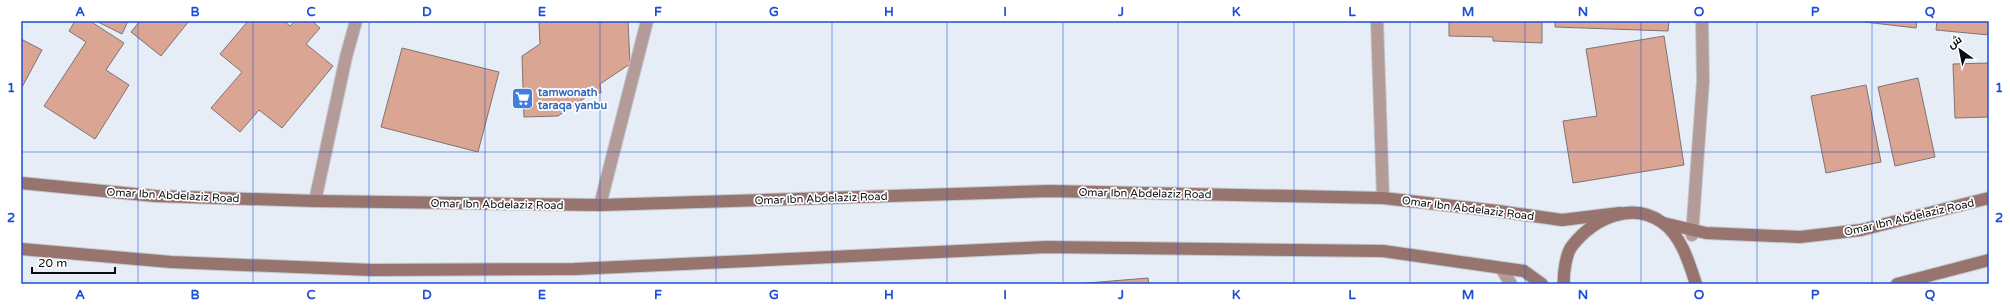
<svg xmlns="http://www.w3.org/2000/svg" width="2010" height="305" font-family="'Varela Round',Cairo,sans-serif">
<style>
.building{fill:#dba594;stroke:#7f7471}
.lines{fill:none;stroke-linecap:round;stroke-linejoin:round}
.minor-casing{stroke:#c3c9d1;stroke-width:14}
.secondary-casing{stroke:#c3c9d1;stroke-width:14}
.minor{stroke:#b49b97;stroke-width:12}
.secondary{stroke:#98746e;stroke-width:12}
.grid{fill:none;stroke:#1d4ed8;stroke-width:1;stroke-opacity:0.55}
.labels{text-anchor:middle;stroke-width:3.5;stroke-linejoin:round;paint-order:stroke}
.shop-label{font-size:11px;font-weight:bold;fill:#366cbe;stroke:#fff;text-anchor:start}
.street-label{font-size:11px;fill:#090c0e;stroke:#fff}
.neatline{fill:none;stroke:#1d4ed8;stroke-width:1.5}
.grid-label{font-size:13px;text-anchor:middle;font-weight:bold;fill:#1d4ed8}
</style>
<rect width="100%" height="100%" fill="#e6edf6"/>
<g class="building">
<path d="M75 21H90L124 43 106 70 129 85 95 139 44 106 86 42 69 31Z"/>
<path d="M96 21H128L122 34Z"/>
<path d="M140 21H189L161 56 131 32Z"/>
<path d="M248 21H284L290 26 295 21H312L320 28 306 44 333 66 282 128 259 110 240 132 211 108 242 72 220 54Z"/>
<path d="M539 21H628L630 64 600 84 601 93H592L558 116 524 117 522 56 540 44Z"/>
<path d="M1449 21H1542V43L1493 41V37L1449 36Z"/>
<path d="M1555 21H1669L1668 31 1555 27Z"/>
<path d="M1856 21H1917L1916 28Z"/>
<path d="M1937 21H1989V35L1936 30Z"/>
<path d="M1664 36 1684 165 1573 183 1563 121 1597 116 1586 49Z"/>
<path d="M21 39 42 50 21 89Z"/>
<path d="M402 48 499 72 478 152 381 127Z"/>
<path d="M1989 63V117L1955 118 1953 64Z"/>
<path d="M1918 78 1935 157 1895 166 1878 87Z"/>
<path d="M1866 85 1881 162 1826 173 1811 96Z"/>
<path d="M1148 278 1149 284H1075Z"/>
</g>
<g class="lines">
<defs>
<g id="minor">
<path d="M1377 21 1383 198"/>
<path d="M315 201 346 57 356 21"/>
<path d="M600 205 647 21"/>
<path d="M1692 235 1703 81 1702 21"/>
<path d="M1501 268 1511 284"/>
</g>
<g id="secondary">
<path d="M21 183 155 196 315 201 600 205 1050 191 1383 198 1498 211 1562 220 1620 213"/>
<path d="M1663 223 1706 233 1800 237 1861 230 1989 198"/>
<path d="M21 249 171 262 372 270 575 269 1046 247 1383 251 1524 271 1542 284"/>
<path d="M1564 284C1563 275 1566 253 1572 246 1593 219 1632 200 1663 223 1682 237 1689 263 1696 284"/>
<path d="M1897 284 1989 260"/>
</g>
</defs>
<use href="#minor" class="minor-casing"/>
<use href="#secondary" class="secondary-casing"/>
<use href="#minor" class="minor"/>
<use href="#secondary" class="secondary"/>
</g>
<path class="grid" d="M138 21V284M253 21V284M369 21V284M485 21V284M600 21V284M716 21V284M832 21V284M947 21V284M1063 21V284M1178 21V284M1294 21V284M1410 21V284M1525 21V284M1641 21V284M1757 21V284M1872 21V284M21 152H1989"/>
<defs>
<symbol id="supermarket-square" viewBox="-11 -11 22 22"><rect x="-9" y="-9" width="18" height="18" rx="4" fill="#3f7fe0" stroke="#fff"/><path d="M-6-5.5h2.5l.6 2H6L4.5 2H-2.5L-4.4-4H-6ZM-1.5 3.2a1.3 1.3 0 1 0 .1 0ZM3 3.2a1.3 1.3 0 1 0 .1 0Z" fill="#fff"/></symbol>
</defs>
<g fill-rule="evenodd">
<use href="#supermarket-square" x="510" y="86" width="25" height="25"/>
</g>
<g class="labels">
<g class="shop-label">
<text x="538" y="96">tamwonath<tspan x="538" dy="13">taraqa yanbu</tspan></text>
</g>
<g class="street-label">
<text transform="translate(1145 193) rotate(1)" y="4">Omar Ibn Abdelaziz Road</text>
<text transform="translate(173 195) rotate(3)" y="4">Omar Ibn Abdelaziz Road</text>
<text transform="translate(821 198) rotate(-2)" y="4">Omar Ibn Abdelaziz Road</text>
<text transform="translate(497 204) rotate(1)" y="4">Omar Ibn Abdelaziz Road</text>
<text transform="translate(1468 208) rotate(7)" y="4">Omar Ibn Abdelaziz Road</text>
<text transform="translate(1909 217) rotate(-13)" y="4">Omar Ibn Abdelaziz Road</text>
</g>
</g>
<rect width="2010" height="305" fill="none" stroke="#ffffff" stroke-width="44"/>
<g transform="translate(1960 50) rotate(327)" stroke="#ffffff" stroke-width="3" paint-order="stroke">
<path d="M0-3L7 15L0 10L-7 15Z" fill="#090c0e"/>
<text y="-6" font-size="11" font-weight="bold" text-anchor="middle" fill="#090c0e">ش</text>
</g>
<path d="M32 267v6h83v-6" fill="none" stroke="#090c0e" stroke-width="2"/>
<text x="38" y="267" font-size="12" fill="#090c0e" stroke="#ffffff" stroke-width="3" paint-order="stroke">20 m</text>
<rect x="22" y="22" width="1966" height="261" class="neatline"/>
<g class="grid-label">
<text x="80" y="16">A</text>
<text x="195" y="16">B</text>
<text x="311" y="16">C</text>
<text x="427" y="16">D</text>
<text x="542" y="16">E</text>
<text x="658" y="16">F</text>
<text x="774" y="16">G</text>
<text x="889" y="16">H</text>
<text x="1005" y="16">I</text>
<text x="1121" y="16">J</text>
<text x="1236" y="16">K</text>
<text x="1352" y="16">L</text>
<text x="1468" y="16">M</text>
<text x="1583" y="16">N</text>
<text x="1699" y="16">O</text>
<text x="1815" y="16">P</text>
<text x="1930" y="16">Q</text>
<text x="11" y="92">1</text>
<text x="1999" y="92">1</text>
<text x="11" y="222">2</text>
<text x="1999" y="222">2</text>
<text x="80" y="299">A</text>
<text x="195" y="299">B</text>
<text x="311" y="299">C</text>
<text x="427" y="299">D</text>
<text x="542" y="299">E</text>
<text x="658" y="299">F</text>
<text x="774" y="299">G</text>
<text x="889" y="299">H</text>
<text x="1005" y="299">I</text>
<text x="1121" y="299">J</text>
<text x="1236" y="299">K</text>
<text x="1352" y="299">L</text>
<text x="1468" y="299">M</text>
<text x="1583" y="299">N</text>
<text x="1699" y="299">O</text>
<text x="1815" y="299">P</text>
<text x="1930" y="299">Q</text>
</g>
</svg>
